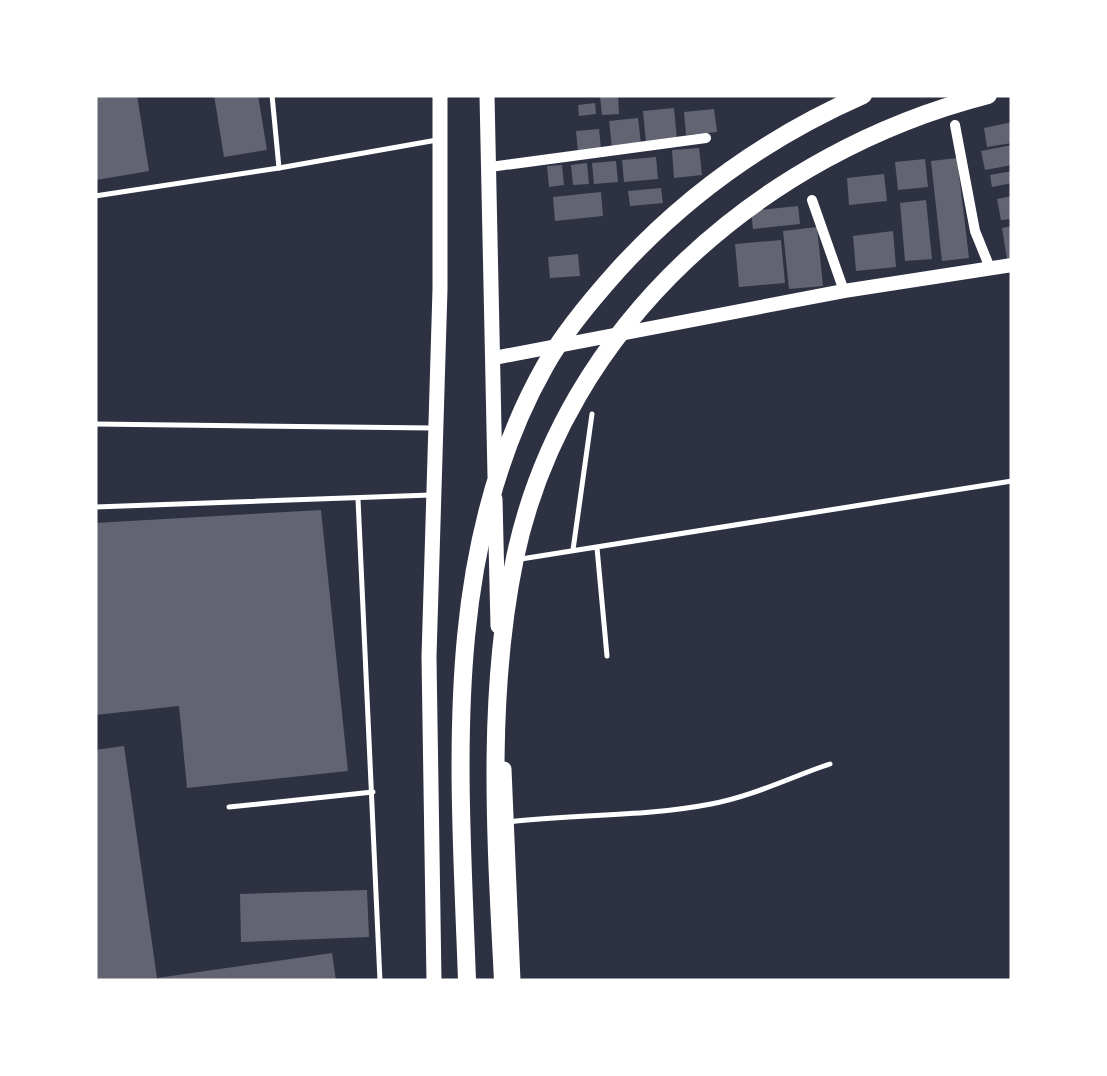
<svg xmlns="http://www.w3.org/2000/svg" width="1107" height="1076" font-family="Overpass,sans-serif">
<style>
.building{fill:#626471}
.lines{fill:none;stroke-linecap:round;stroke-linejoin:round}
.service{stroke:#fff;stroke-width:5}
.minor{stroke:#fff;stroke-width:10}
.secondary{stroke:#fff;stroke-width:14}
.trunk{stroke:#fff;stroke-width:15}
.motorway{stroke:#fff;stroke-width:18}
</style>
<rect width="100%" height="100%" fill="#2d3142"/>
<g class="building">
<path d="M95 95H137L149 171 96 180Z"/>
<path d="M214 95H258L267 150 224 157Z"/>
<path d="M618 95 619 114 602 115 600 96Z"/>
<path d="M595 103 596 114 579 116 578 105Z"/>
<path d="M674 108 677 140 646 143 643 111Z"/>
<path d="M714 109 717 132 686 135 684 112Z"/>
<path d="M638 118 641 144 612 147 609 121Z"/>
<path d="M1012 122V143L987 147 984 128Z"/>
<path d="M599 129 601 149 578 152 576 131Z"/>
<path d="M1012 145V165L985 170 981 151Z"/>
<path d="M699 148 702 175 674 178 672 150Z"/>
<path d="M656 157 658 179 624 182 622 160Z"/>
<path d="M957 158 969 258 942 261 931 161Z"/>
<path d="M925 159 928 187 898 190 895 162Z"/>
<path d="M616 161 618 182 594 184 592 163Z"/>
<path d="M587 163 589 184 573 185 571 165Z"/>
<path d="M562 165 564 185 549 187 547 166Z"/>
<path d="M1012 171V183L992 187 990 175Z"/>
<path d="M884 174 887 201 849 205 847 178Z"/>
<path d="M661 188 663 203 630 206 628 191Z"/>
<path d="M601 192 603 216 555 221 553 197Z"/>
<path d="M1012 196V219L1001 220 997 199Z"/>
<path d="M926 200 932 259 905 261 900 203Z"/>
<path d="M798 206 800 224 753 229 751 211Z"/>
<path d="M1012 226V265H1008L1002 228Z"/>
<path d="M817 227 823 286 789 289 783 231Z"/>
<path d="M893 231 896 267 856 271 853 236Z"/>
<path d="M781 240 785 283 739 287 735 244Z"/>
<path d="M578 254 580 276 550 278 548 257Z"/>
<path d="M321 510 348 771 187 788 179 706 95 715V523Z"/>
<path d="M124 746 157 978 332 953 336 981H95V750Z"/>
<path d="M367 890 369 937 241 942 240 894Z"/>
</g>
<g class="lines">
<g class="service">
<path d="M272 95 279 168"/>
<path d="M95 196 279 168 437 140"/>
<path d="M95 424 433 428"/>
<path d="M358 499 380 981"/>
<path d="M95 507 431 495"/>
<path d="M597 548 607 656"/>
<path d="M573 550 592 414"/>
<path d="M521 559 1012 481"/>
<path d="M229 807 373 792"/>
<path d="M509 822C576 814 644 817 711 804 751 797 791 777 830 764"/>
</g>
<g class="minor">
<path d="M955 125 975 231 990 268"/>
<path d="M490 167 706 138"/>
<path d="M812 200 844 291"/>
</g>
<path class="secondary" d="M494 358 844 291 1012 265"/>
<g class="trunk">
<path d="M487 95 495 476"/>
<path d="M495 499 498 626"/>
<path d="M504 769 513 981"/>
<path d="M434 981 429 657 440 289V95"/>
</g>
<g class="motorway">
<path d="M467 981C460 774 439 553 545 366 564 332 592 299 618 270 686 195 770 136 863 95"/>
<path d="M503 981C496 840 486 697 515 558 564 325 764 152 988 95"/>
</g>
</g>
<rect width="1107" height="1076" fill="none" stroke="#ffffff" stroke-width="195"/>
</svg>
